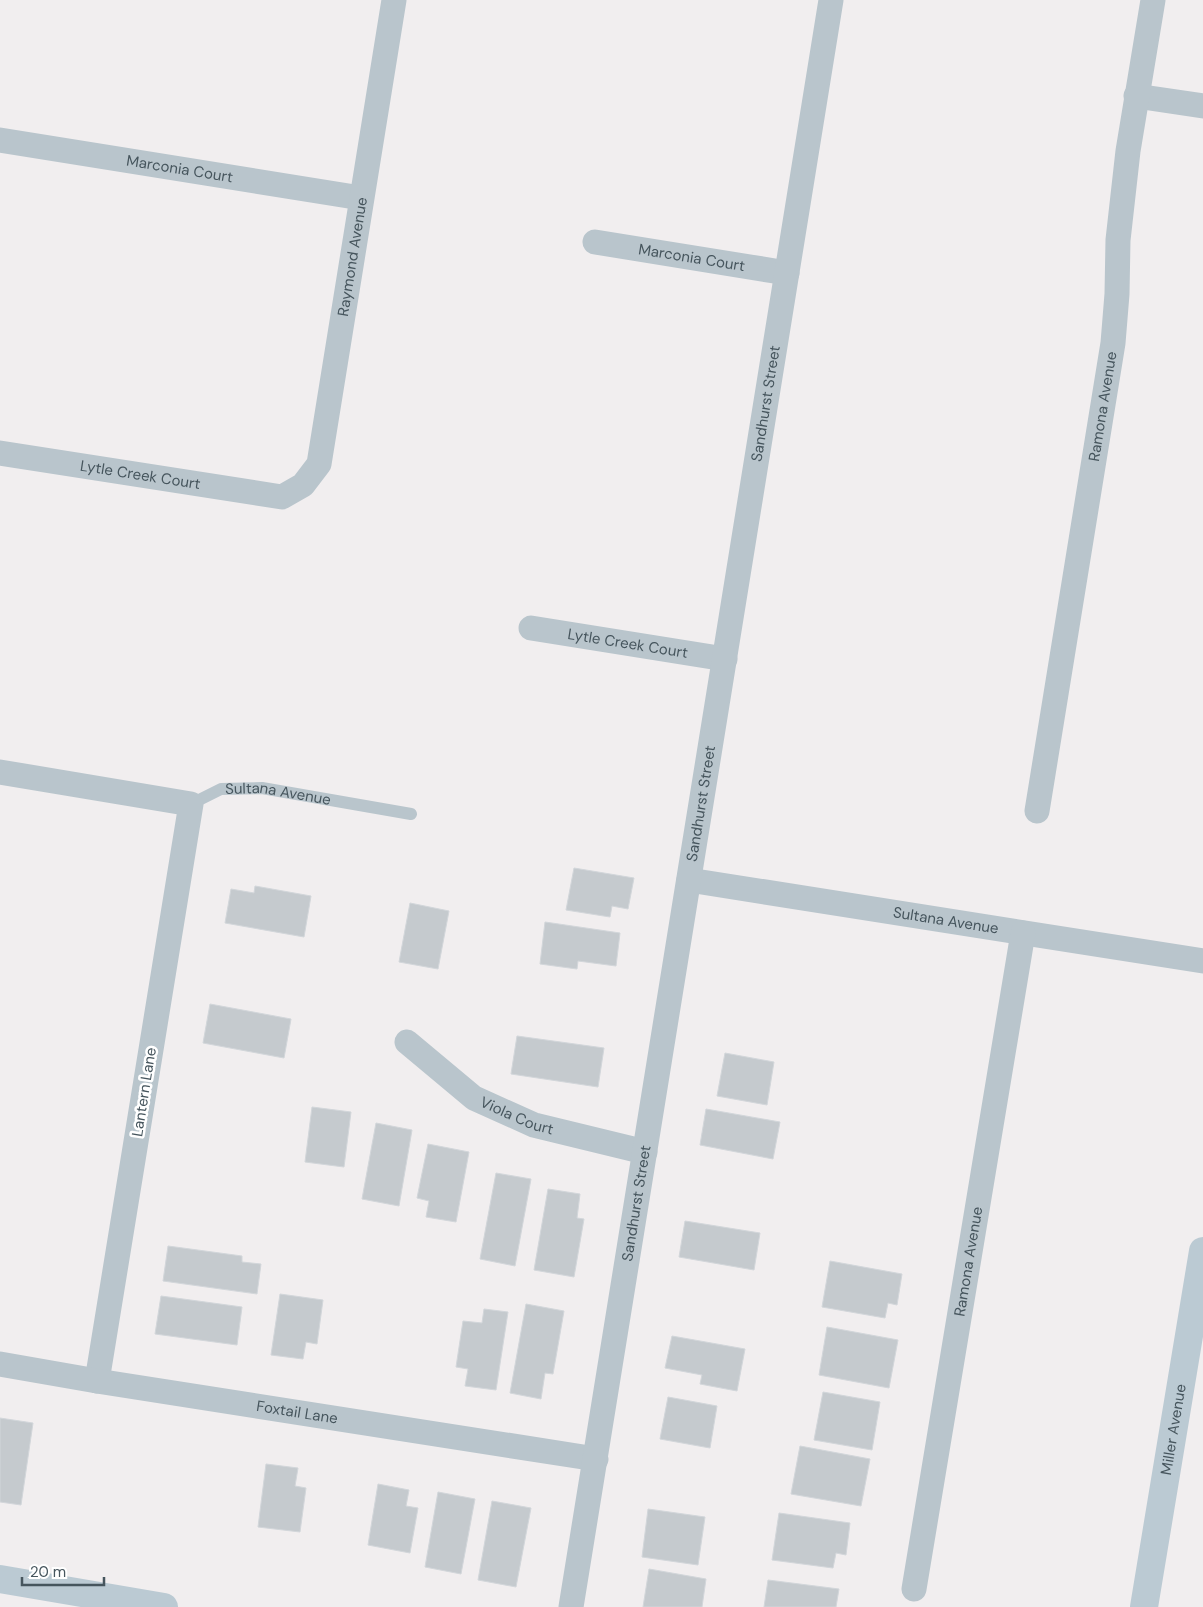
<svg xmlns="http://www.w3.org/2000/svg" width="1203" height="1607" font-family="'DM Sans',sans-serif">
<style>
.building{fill:#c5cace;stroke:#d2d6da}
.lines{fill:none;stroke-linecap:round;stroke-linejoin:round}
.lane{stroke:#b9c5cc;stroke-width:12}
.street{stroke:#b9c5cc;stroke-width:25}
.secondary{stroke:#bbcad3;stroke-width:28}
.labels{text-anchor:middle;stroke-width:5;stroke-linejoin:round;paint-order:stroke}
.street-label{font-size:15px;fill:#46555d;stroke:#fff}
</style>
<rect width="100%" height="100%" fill="#f1eeef"/>
<g class="building">
<path d="M574 868 634 878 628 909 612 906 610 917 566 910Z"/>
<path d="M255 886 311 896 304 937 225 923 231 889 254 893Z"/>
<path d="M410 903 449 911 438 969 399 962Z"/>
<path d="M545 922 620 933 616 966 578 961 577 969 540 964Z"/>
<path d="M210 1004 291 1019 284 1058 203 1043Z"/>
<path d="M517 1036 604 1048 598 1087 511 1074Z"/>
<path d="M725 1053 774 1062 767 1105 717 1096Z"/>
<path d="M312 1107 351 1112 344 1167 305 1162Z"/>
<path d="M706 1109 780 1122 773 1159 700 1145Z"/>
<path d="M376 1123 412 1130 399 1206 362 1199Z"/>
<path d="M428 1144 469 1152 456 1222 426 1217 429 1201 417 1198Z"/>
<path d="M496 1173 531 1179 515 1266 480 1259Z"/>
<path d="M548 1189 580 1194 577 1218 584 1219 574 1277 534 1270Z"/>
<path d="M685 1221 760 1233 754 1270 679 1257Z"/>
<path d="M168 1246 242 1256V1262L261 1264 257 1294 163 1281Z"/>
<path d="M830 1261 902 1274 897 1305 888 1303 885 1318 822 1307Z"/>
<path d="M280 1294 323 1300 317 1344 306 1342 303 1359 271 1355Z"/>
<path d="M161 1296 242 1307 237 1345 155 1334Z"/>
<path d="M526 1304 564 1311 553 1374 545 1373 541 1399 510 1393Z"/>
<path d="M484 1309 508 1312 496 1390 465 1386 468 1369 456 1367 463 1321 482 1323Z"/>
<path d="M827 1327 898 1340 889 1388 819 1375Z"/>
<path d="M672 1336 745 1349 737 1391 700 1384 702 1375 665 1368Z"/>
<path d="M823 1392 880 1402 872 1450 814 1440Z"/>
<path d="M668 1397 717 1406 710 1448 660 1439Z"/>
<path d="M0 1418 33 1423 21 1505 0 1502Z"/>
<path d="M800 1446 870 1459 861 1506 791 1494Z"/>
<path d="M266 1464 298 1468 295 1486 306 1488 300 1532 258 1527Z"/>
<path d="M378 1484 409 1490 406 1506 418 1508 410 1553 368 1545Z"/>
<path d="M438 1492 475 1499 461 1574 425 1567Z"/>
<path d="M492 1501 531 1508 516 1587 478 1580Z"/>
<path d="M648 1509 705 1517 698 1565 642 1557Z"/>
<path d="M779 1513 850 1523 846 1555 836 1553 833 1568 772 1560Z"/>
<path d="M649 1569 706 1579 702 1607H643Z"/>
<path d="M768 1580 839 1589 836 1607H764Z"/>
</g>
<g class="lines">
<path class="lane" id="s1" d="M191 804 221 789 262 788 411 814"/>
<g class="street">
<path d="M1136 96 1203 106"/>
<path id="s2" d="M0 140 361 198"/>
<path id="s3" d="M595 242 787 273"/>
<path id="s4" d="M0 453 282 497 303 485 319 464 394 0"/>
<path id="s5" d="M531 628 725 659"/>
<path d="M0 772 191 804 97 1381"/>
<path id="s6" d="M1037 811 1113 343 1117 294 1118 240 1128 151 1153 0"/>
<path id="s7" d="M689 880 1203 961"/>
<path id="s8" d="M407 1042 474 1098 534 1125 645 1152"/>
<path id="s9" d="M0 1364 97 1381 596 1459"/>
<path id="s10" d="M914 1589 1023 933"/>
<path id="s11" d="M571 1607 831 0"/>
</g>
<g class="secondary">
<path d="M0 1579 164 1607"/>
<path id="s12" d="M1144 1607 1203 1251"/>
</g>
</g>
<g class="labels">
<g class="street-label">
<text dy="5" stroke="none"><textPath href="#s2" startOffset="182">Marconia Court</textPath></text>
<text dy="5" stroke="none"><textPath href="#s4" startOffset="546">Raymond Avenue</textPath></text>
<text dy="5" stroke="none"><textPath href="#s3" startOffset="98">Marconia Court</textPath></text>
<text dy="5" stroke="none"><textPath href="#s11" startOffset="1219">Sandhurst Street</textPath></text>
<text dy="5" stroke="none"><textPath href="#s6" startOffset="410">Ramona Avenue</textPath></text>
<text dy="5" stroke="none"><textPath href="#s4" startOffset="142">Lytle Creek Court</textPath></text>
<text dy="5" stroke="none"><textPath href="#s5" startOffset="98">Lytle Creek Court</textPath></text>
<text dy="5" stroke="none"><textPath href="#s1" startOffset="91">Sultana Avenue</textPath></text>
<text dy="5" stroke="none"><textPath href="#s11" startOffset="814">Sandhurst Street</textPath></text>
<text dy="5" stroke="none"><textPath href="#s7" startOffset="260">Sultana Avenue</textPath></text>
<text transform="translate(144 1092) rotate(-81)" y="5">Lantern Lane</text>
<text dy="5" stroke="none"><textPath href="#s8" startOffset="134">Viola Court</textPath></text>
<text dy="5" stroke="none"><textPath href="#s11" startOffset="409">Sandhurst Street</textPath></text>
<text dy="5" stroke="none"><textPath href="#s10" startOffset="332">Ramona Avenue</textPath></text>
<text dy="5" stroke="none"><textPath href="#s9" startOffset="301">Foxtail Lane</textPath></text>
<text dy="5" stroke="none"><textPath href="#s12" startOffset="180">Miller Avenue</textPath></text>
</g>
</g>
<path d="M22 1577v8h82v-8" fill="none" stroke="#46555d" stroke-width="2.5"/>
<text x="30" y="1577" font-size="15" fill="#46555d" stroke="#ffffff" stroke-width="4" paint-order="stroke">20 m</text>
</svg>
